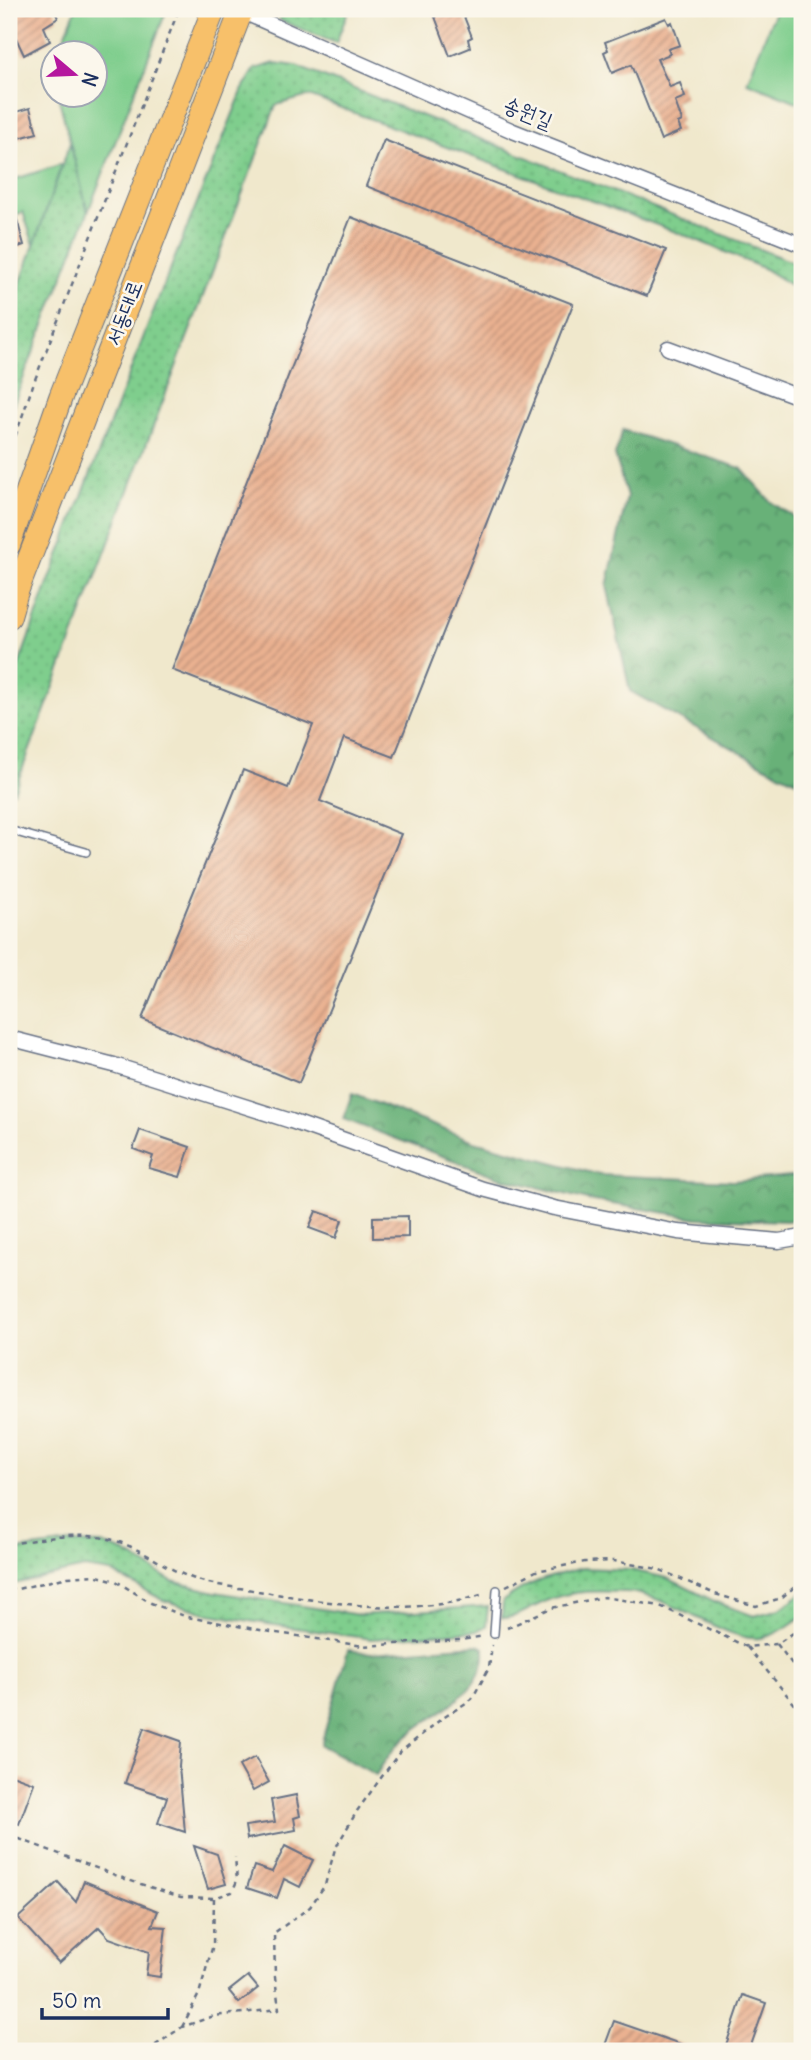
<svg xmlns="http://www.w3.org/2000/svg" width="811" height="2060" font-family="Delius,'Poor Story',sans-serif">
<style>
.grass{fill:url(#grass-dots);stroke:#4d7e76;stroke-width:2}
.forest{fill:url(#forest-crowns);stroke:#41706b;stroke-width:2}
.park{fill:#7fce8d;stroke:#4d7e76;stroke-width:2}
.building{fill:url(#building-hatch)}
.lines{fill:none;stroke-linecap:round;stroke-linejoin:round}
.service-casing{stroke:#667084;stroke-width:10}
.minor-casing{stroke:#667084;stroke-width:17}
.primary-casing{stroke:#667084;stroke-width:25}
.path{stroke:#667084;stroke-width:2.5;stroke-dasharray:5 5;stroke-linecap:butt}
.service{stroke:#fff;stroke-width:7}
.minor{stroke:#fff;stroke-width:14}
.primary{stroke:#f7c06b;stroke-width:23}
.labels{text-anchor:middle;stroke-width:5;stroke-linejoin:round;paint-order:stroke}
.street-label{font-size:21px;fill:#1b2f5e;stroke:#fbf7ec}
</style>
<defs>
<pattern id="grass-dots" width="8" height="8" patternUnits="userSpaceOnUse" patternTransform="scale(1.75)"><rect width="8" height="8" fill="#7fce8d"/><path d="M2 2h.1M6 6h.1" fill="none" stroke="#6db17c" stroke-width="1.8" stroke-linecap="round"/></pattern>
<pattern id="forest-crowns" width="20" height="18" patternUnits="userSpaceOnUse" patternTransform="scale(1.75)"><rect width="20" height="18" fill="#67b178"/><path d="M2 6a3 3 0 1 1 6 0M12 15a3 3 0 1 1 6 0" fill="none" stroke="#549066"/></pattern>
<pattern id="building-hatch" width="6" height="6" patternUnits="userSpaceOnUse" patternTransform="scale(1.75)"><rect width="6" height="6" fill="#eab190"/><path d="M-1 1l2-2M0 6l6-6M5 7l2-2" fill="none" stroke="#bd9079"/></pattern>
</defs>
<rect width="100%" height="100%" fill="#fbf7ec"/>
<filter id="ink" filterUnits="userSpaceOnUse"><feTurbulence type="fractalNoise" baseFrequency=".0143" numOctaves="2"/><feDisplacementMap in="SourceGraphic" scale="14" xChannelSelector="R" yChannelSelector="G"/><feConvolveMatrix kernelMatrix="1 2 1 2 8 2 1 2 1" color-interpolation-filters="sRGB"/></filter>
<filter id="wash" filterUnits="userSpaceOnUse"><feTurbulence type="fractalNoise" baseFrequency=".00686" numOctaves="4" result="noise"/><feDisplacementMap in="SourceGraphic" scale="28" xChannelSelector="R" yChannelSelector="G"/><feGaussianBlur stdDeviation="1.57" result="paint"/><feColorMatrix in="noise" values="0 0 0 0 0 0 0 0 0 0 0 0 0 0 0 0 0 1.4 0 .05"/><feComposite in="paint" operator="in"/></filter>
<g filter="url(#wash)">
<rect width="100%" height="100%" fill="#f0e8cc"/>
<g class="grass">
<path d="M275 9H349L336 43 281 21Z"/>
<path d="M275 63 296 66 802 266V292L765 269 692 238 309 96 276 105 14 791 9 778V693L46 589 157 302 243 89 255 69Z"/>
<path d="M70 143 88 212 9 415V315Z"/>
<path d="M71 1543 102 1544 122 1551 172 1581 215 1592 359 1615 488 1606 486 1626 477 1631 372 1639 268 1624 210 1614 163 1600 111 1572 84 1568 9 1585V1551Z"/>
<path d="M582 1568 631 1570 667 1578 716 1602 754 1616 780 1609 802 1593V1616C789 1625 776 1636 760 1638 728 1643 667 1593 625 1592 601 1591 573 1590 551 1599 534 1605 519 1618 502 1618L503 1601C526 1582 553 1576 582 1568Z"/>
</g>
<g class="forest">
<path d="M623 430 741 468 771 502 802 522V784L765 766 630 691 607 586 627 497 615 455Z"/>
<path d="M352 1094 474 1141 600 1175 733 1181 802 1175V1218L787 1221 697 1218 588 1200 498 1177 343 1119Z"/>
<path d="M478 1645 484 1648C487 1694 435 1711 406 1737 394 1748 385 1760 376 1775L321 1745 348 1650 371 1653Z"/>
</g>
<g class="park">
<path d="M76 9H167L88 212 58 95 94 94V52H58Z"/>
<path d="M776 9H802V104L747 82Z"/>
<path d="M62 164 34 245 23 212 9 217V181Z"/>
</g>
<g id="blocks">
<g class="building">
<path d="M9 9H54L58 18 44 27 50 41 24 55 16 38 9 42Z"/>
<path d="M432 9H461L472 37 468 39 470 48 450 56Z"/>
<path d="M666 18 669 24 672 22 680 45 668 49 670 54 657 59 670 87 680 83 685 97 675 101 682 121 678 123 681 131 661 140 631 65 612 73 604 52 608 50 605 42Z"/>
<path d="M30 108 37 133 9 141V114Z"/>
<path d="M384 140 666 250 647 296 366 186Z"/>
<path d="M13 205 24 245 9 250V206Z"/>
<path d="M351 217 573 304 394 757 344 738 320 801 401 834 299 1083 142 1019 243 770 288 788 313 725 172 670Z"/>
<path d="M140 1130 190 1147 180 1177 149 1168 153 1156 133 1149Z"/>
<path d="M316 1211 342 1220 336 1238 309 1228Z"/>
<path d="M408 1216V1237L373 1238V1217Z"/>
<path d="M144 1728 181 1741 179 1766 185 1832 158 1823 167 1797 125 1783Z"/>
<path d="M255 1757 269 1782 253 1791 239 1766Z"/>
<path d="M9 1774 34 1783 19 1824 9 1820Z"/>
<path d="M296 1795 300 1816 294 1818 296 1830 247 1839 245 1826 275 1822 271 1800Z"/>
<path d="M194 1846 217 1854 226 1884 208 1889Z"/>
<path d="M285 1846 313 1860 300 1887 284 1879 277 1898 247 1888 254 1866 272 1872Z"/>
<path d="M84 1881 158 1911 152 1926 166 1927 160 1977 146 1975 149 1952 109 1938 99 1927 59 1963 18 1918 58 1882 76 1902Z"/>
<path d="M248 1976 258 1988 239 2003 229 1991Z"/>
<path d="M743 1995 766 2003 749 2051H724Z"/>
<path d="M614 2021 695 2049V2051H614L604 2048Z"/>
</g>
</g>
</g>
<g filter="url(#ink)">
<use href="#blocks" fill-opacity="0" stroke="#667084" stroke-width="2"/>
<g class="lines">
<defs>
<g id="service">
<path d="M9 830 86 852"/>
<path d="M494 1634 497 1590"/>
</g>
<g id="minor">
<path d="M241 11 513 131 802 245"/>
<path d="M668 348 802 398"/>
<path d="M9 1038 114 1065 291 1121 483 1189 554 1208 678 1232 779 1241 802 1237"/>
</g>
<g id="primary">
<path d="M9 544 61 396 214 9"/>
<path d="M9 617 16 593 242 9"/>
</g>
</defs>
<use href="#service" class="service-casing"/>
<use href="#minor" class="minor-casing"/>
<use href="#primary" class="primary-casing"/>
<g class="path">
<path d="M9 455 34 382 179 9"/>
<path d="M9 1544C49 1538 91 1528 129 1546 152 1556 171 1571 195 1579 214 1586 237 1587 258 1591 331 1603 411 1618 484 1594"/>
<path d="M506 1586 536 1571 585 1562 614 1561 658 1569 715 1594 756 1606 781 1598 802 1581"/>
<path d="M9 1591 68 1577 94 1575 116 1581 151 1603 187 1617 277 1633 363 1646 461 1640 484 1636"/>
<path d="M507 1628 551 1608 604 1597 660 1606 747 1647 777 1644 802 1627"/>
<path d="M777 1644 802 1677"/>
<path d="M747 1647 802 1713"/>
<path d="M9 1835 128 1880 181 1897 214 1898"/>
<path d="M182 2027 199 1994 213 1945 214 1898 232 1892 237 1881 235 1857"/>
<path d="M147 2051 182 2027 214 2016 279 2009 275 1977 274 1933 310 1907 325 1885 335 1849 357 1811 399 1753 440 1720 472 1699 489 1668 492 1645"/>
</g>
<use href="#service" class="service"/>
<use href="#minor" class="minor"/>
<use href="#primary" class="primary"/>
</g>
</g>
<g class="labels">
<g class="street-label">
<text transform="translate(528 113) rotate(22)" y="7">송원길</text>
<text transform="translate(124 313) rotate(-69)" y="7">서동대로</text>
</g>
</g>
<rect width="811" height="2060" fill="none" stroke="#fbf7ec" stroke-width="35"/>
<g transform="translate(74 74) rotate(109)"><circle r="33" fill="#fbf7ec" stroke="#a1a7b3" stroke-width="2"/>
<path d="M0-5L12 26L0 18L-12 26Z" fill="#b5179e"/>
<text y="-10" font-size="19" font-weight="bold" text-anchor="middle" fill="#1b2f5e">N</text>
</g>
<path d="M42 2008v10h126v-10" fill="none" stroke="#1b2f5e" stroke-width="3.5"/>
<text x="52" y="2008" font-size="21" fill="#1b2f5e" stroke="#fbf7ec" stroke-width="5" paint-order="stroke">50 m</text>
</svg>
